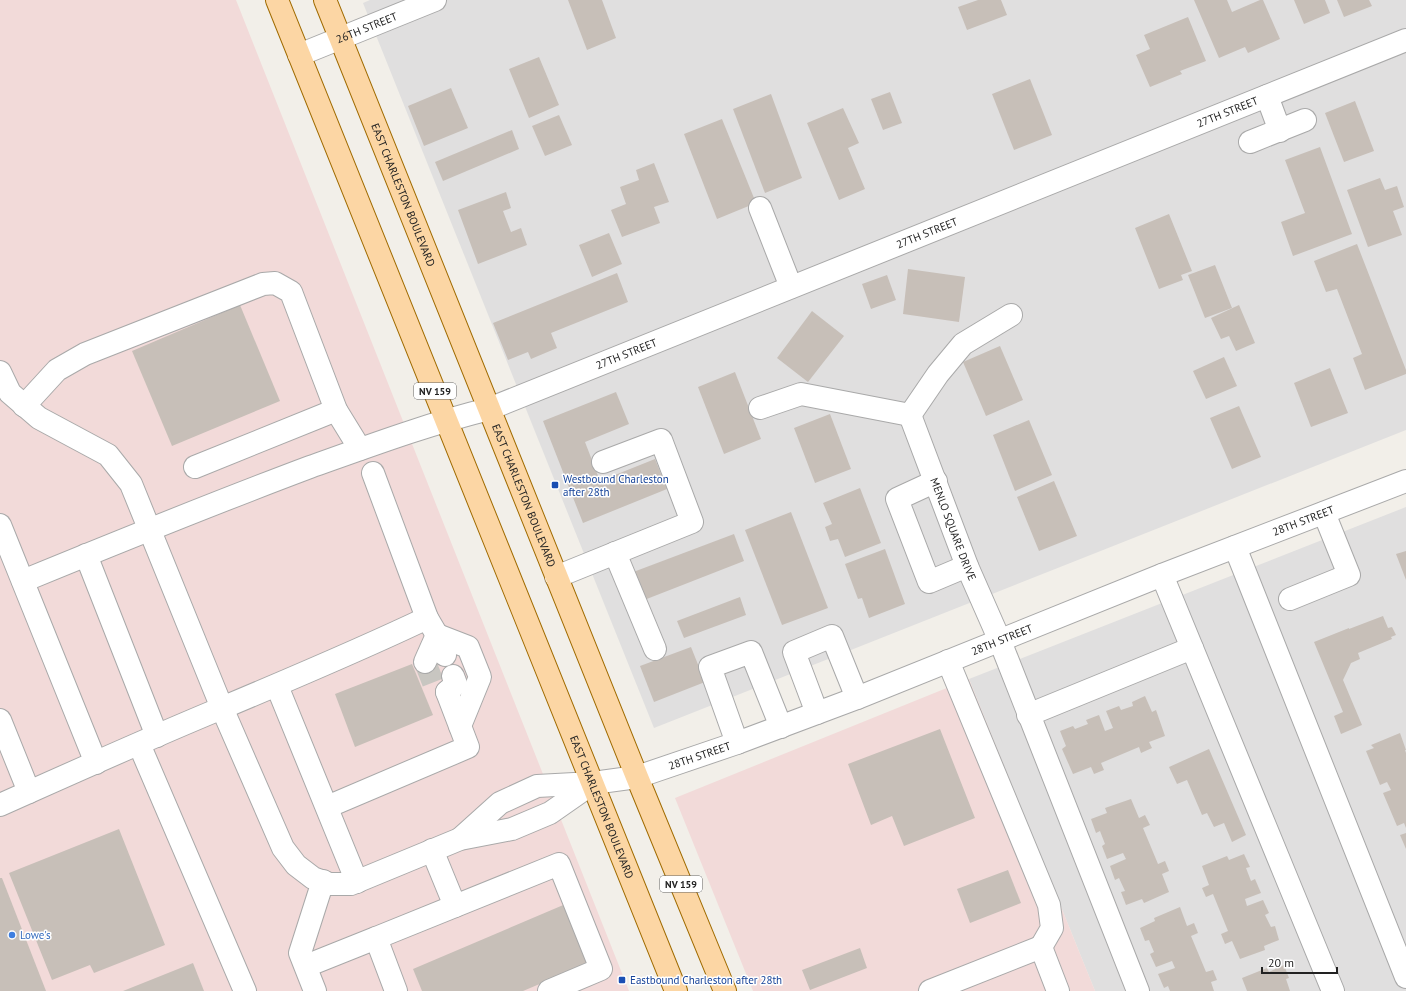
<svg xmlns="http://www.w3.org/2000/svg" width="1406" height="991" font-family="'PT Sans',sans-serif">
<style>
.residential{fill:#e0dfdf}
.commercial{fill:#f2dad9}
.building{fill:#c7bfb8}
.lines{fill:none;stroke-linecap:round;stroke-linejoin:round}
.minor-tunnel{stroke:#c8c6c1;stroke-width:22;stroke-dasharray:22 11;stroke-linecap:butt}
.minor-casing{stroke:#a9a9a9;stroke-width:24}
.major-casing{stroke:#a06b00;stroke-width:24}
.minor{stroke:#fff;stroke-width:22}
.major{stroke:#fcd6a4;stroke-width:22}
.transit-dot{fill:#1a4fb4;stroke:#fff;stroke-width:1.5}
.shop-dot{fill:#3f7fe0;stroke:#fff;stroke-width:1.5}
.labels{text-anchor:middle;stroke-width:3;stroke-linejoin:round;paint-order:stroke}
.shield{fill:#fff;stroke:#646464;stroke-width:1}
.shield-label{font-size:10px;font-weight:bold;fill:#222}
.street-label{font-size:11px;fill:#222;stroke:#fff}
.transit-label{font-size:11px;fill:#164399;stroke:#fff;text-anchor:start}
.shop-label{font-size:11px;fill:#366cbe;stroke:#fff;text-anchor:start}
</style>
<rect width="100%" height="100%" fill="#f2efe9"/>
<g class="residential">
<path d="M370 0H1406V430L654 728 363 3Z"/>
<path d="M1406 507V991H1095L969 679Z"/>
</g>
<g class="commercial">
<path d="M0 0H236L629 991H0Z"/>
<path d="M969 679 1095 991H753L675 798Z"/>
</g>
<g class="building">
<path d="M568 0H602L616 38 587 50Z"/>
<path d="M978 0H1001L1007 15 967 30 958 7Z"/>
<path d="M1194 0H1227L1232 12 1260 0H1263L1280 39 1248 53 1245 47 1219 58Z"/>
<path d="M1294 0H1325L1330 13 1304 24Z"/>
<path d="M1337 0H1369L1372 6 1344 17Z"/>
<path d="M1188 17 1206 61 1180 71 1182 74 1150 87 1136 55 1150 49 1144 35Z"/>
<path d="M539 57 559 105 529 118 509 69Z"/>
<path d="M1030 79 1052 135 1014 150 992 94Z"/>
<path d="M451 88 468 128 424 146 408 106Z"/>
<path d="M890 92 902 123 883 130 871 99Z"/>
<path d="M771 94 802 178 765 193 733 109Z"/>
<path d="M1355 101 1374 151 1344 162 1325 113Z"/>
<path d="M843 108 859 143 848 148 865 189 839 200 807 123Z"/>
<path d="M559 115 572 145 545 156 532 126Z"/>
<path d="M722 119 756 203 717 219 684 134Z"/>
<path d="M512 130 519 149 443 181 435 162Z"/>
<path d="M1320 147 1352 234 1293 256 1281 222 1305 213 1285 160Z"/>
<path d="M654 163 669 202 654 207 660 223 622 237 611 210 626 204 620 187 639 180 636 170Z"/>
<path d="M1380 178 1385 190 1397 186 1404 207 1393 211 1402 235 1368 247 1347 190Z"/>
<path d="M506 192 511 208 503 211 511 232 521 228 527 245 478 264 458 210Z"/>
<path d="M1169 214 1192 271 1181 275 1183 280 1159 289 1135 228Z"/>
<path d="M609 233 622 264 592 277 579 245Z"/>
<path d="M1357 244 1406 370V374L1365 390 1353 358 1362 354 1337 289 1326 292 1314 261Z"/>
<path d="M1215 265 1232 308 1205 318 1188 275Z"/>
<path d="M908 269 965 277 959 322 903 314Z"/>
<path d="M617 273 628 302 551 333 557 348 531 359 528 352 508 360 493 323Z"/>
<path d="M887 275 896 300 871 309 862 284Z"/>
<path d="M240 305 280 401 172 446 132 351Z"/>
<path d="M1239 305 1255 343 1236 351 1229 336 1221 339 1211 318Z"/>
<path d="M812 311 844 336 808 382 777 358Z"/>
<path d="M1000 346 1023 400 986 416 963 362Z"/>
<path d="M1224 357 1237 386 1206 399 1193 371Z"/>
<path d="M1330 368 1348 413 1311 427 1294 383Z"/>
<path d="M735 372 761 439 724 454 698 387Z"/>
<path d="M616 392 629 424 585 442 600 481 655 459 667 489 583 523 543 421Z"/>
<path d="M1239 406 1261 457 1232 469 1210 418Z"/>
<path d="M830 414 851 469 815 483 794 428Z"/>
<path d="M1029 420 1052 475 1015 491 993 435Z"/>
<path d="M1054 481 1077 536 1039 551 1017 497Z"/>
<path d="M860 488 881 543 845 557 838 539 830 541 825 527 832 524 823 503Z"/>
<path d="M791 512 828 608 782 625 745 530Z"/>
<path d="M734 534 744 561 639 602 628 574Z"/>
<path d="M885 549 905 604 869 618 862 598 858 599 845 564Z"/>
<path d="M1406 551V580L1396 554Z"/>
<path d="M740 597 746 615 684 638 677 621Z"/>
<path d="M1383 616 1388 628 1392 627 1396 635 1391 637 1392 639 1358 653 1360 659 1351 663 1343 680 1362 725 1341 734 1334 716 1343 712 1314 642 1349 628V629Z"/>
<path d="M691 647 705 682 654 702 640 666Z"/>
<path d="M412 664 433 715 355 747 335 694Z"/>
<path d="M1145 696 1152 712 1156 710 1165 736 1149 742 1152 748 1141 753 1139 747 1101 763 1104 770 1094 774 1091 767 1073 774 1062 749 1066 746 1060 731 1073 726 1075 729 1088 724 1086 720 1099 715 1105 731 1113 728 1106 711 1119 706 1121 710 1133 706 1132 702Z"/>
<path d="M940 729 975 818 904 846 892 816 871 825 848 764Z"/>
<path d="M1400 733 1406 750H1405L1406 753V828L1404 823 1397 826 1383 793 1391 790 1387 782 1380 785 1366 751 1374 748 1371 745Z"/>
<path d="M1209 749 1246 835 1232 842 1224 823 1214 827 1207 813 1202 815 1187 780 1177 784 1169 767Z"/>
<path d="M1131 799 1139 818 1145 815 1150 825 1143 828 1158 864 1165 861 1169 871 1162 874 1169 892 1144 903 1142 899 1126 905 1121 892 1125 891 1119 878 1115 880 1110 866 1126 859 1123 853 1107 859 1102 846 1105 844 1100 831 1096 833 1091 819 1107 813 1105 808Z"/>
<path d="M119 829 165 945 94 973 90 965 52 980 9 873Z"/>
<path d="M1406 833V849L1400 835Z"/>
<path d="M1244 854 1250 867 1246 868 1251 881 1255 879 1261 893 1245 899 1247 906 1263 900 1269 913 1265 915 1271 927 1275 926 1279 940 1264 946 1265 950 1240 959 1232 941 1225 944 1221 934 1228 931 1213 894 1206 897 1202 888 1209 885 1202 866 1227 856 1229 860Z"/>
<path d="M1008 870 1021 903 970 923 957 889Z"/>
<path d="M0 878H2L46 991H0Z"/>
<path d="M568 903 592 962 523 991H422L413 969Z"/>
<path d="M1180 907 1187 926 1194 923 1198 933 1191 936 1206 972 1213 970 1217 980 1211 982 1214 991H1170L1168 986 1164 988 1158 974 1175 968 1172 961 1156 967 1150 954 1154 952 1149 940 1145 941 1140 928 1155 921 1154 918Z"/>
<path d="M860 948 867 968 810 990 802 970Z"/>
<path d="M193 963 204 991H123Z"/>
<path d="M1284 965 1289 978 1286 979 1290 991H1247L1242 978 1267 968 1269 972Z"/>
</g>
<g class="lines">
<path class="minor-tunnel" d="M425 662 434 685"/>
<defs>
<g id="minor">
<path id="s1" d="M299 55 435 0"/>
<path d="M1267 96 1280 131"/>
<path d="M1250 142 1305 120"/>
<path d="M760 208 791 287"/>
<path d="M0 372 10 393 39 418 108 455 131 484 222 708 283 848 296 865 313 878 330 884H351L460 839 512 829 550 813 593 783"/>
<path d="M24 406 57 370 85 354 263 284 275 283 291 292 336 410 360 449"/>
<path d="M760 408 801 394 910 415"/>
<path id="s2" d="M910 415 967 566 1000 641 1138 991"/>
<path d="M910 415 938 374 963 344 1011 315"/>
<path d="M195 467 336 410"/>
<path d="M373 473 427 618 437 635 445 655"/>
<path d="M936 481 897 499 929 582 967 566"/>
<path d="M0 525 96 763"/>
<path d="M1235 547 1406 977"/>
<path d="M615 553 655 649"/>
<path d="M86 555 157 736"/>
<path d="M1162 575 1333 991"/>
<path d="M556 577 692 522 661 440 603 462"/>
<path id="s3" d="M23 581C118 542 214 503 310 467 369 446 428 424 489 409L1406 40"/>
<path d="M1290 599 1349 575 1324 513"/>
<path d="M437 635 468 647 480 677 460 726"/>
<path d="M948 661 1049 905 1052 928 1041 947"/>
<path d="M425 662 437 635"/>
<path d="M277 686 357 882"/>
<path d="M447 692 456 684 453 676"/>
<path d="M817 713 794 652 832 636 857 698"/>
<path d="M1028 715 1192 648"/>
<path d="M0 720 29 792"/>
<path d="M737 743 710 667 751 652 781 727"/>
<path d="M139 744 245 991"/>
<path d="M0 805C74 772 147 739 222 708 291 679 360 650 427 618"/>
<path d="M327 807 468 747 447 692"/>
<path id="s4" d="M460 839 500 803 537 786 593 783 637 777 737 743 857 698 1162 575 1406 481"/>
<path d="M432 850 455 906"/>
<path d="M306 966 376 938"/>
<path d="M315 991 300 953 323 881"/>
<path d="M396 991 376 938 559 864 601 969 549 991"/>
<path d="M930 991 1041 947 1058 991"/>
</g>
<g id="major">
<path id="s5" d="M277 0 676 991"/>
<path id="s6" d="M325 0 637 777 725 991"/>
</g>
</defs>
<use href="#minor" class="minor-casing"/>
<use href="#major" class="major-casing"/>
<use href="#minor" class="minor"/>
<use href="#major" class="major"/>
</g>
<g class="transit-dot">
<rect x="551" y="481" width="8" height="8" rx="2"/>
<rect x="618" y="976" width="8" height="8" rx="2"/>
</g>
<circle class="shop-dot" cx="12" cy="935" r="4"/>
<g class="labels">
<g class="shield">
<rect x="414" y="383" width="42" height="16" rx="3"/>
<rect x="660" y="876" width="42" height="16" rx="3"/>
</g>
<g class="shield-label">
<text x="435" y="395">NV 159</text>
<text x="681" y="888">NV 159</text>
</g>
<g class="street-label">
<text dy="4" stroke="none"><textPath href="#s1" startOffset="73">26TH STREET</textPath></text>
<text dy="4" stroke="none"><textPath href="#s3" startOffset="1293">27TH STREET</textPath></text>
<text dy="4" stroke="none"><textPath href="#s6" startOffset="210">EAST CHARLESTON BOULEVARD</textPath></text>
<text dy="4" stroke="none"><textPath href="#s3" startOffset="969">27TH STREET</textPath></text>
<text dy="4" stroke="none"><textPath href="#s3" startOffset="645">27TH STREET</textPath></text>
<text dy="4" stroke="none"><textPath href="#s6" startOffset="534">EAST CHARLESTON BOULEVARD</textPath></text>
<text dy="4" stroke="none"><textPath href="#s4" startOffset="909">28TH STREET</textPath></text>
<text dy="4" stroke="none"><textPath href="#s2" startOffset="122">MENLO SQUARE DRIVE</textPath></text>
<text dy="4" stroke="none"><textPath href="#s4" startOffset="585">28TH STREET</textPath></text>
<text dy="4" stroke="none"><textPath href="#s4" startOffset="261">28TH STREET</textPath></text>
<text dy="4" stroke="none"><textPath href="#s5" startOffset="870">EAST CHARLESTON BOULEVARD</textPath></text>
</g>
<g class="transit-label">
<text x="563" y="483">Westbound Charleston<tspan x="563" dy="13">after 28th</tspan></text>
<text x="630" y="984">Eastbound Charleston after 28th</text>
</g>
<g class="shop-label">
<text x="20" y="939">Lowe's</text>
</g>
</g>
<path d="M1262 967v6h75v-6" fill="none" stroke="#222222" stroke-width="2"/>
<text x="1268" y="967" font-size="12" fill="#222222" stroke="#ffffff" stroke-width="3" paint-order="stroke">20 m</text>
</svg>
